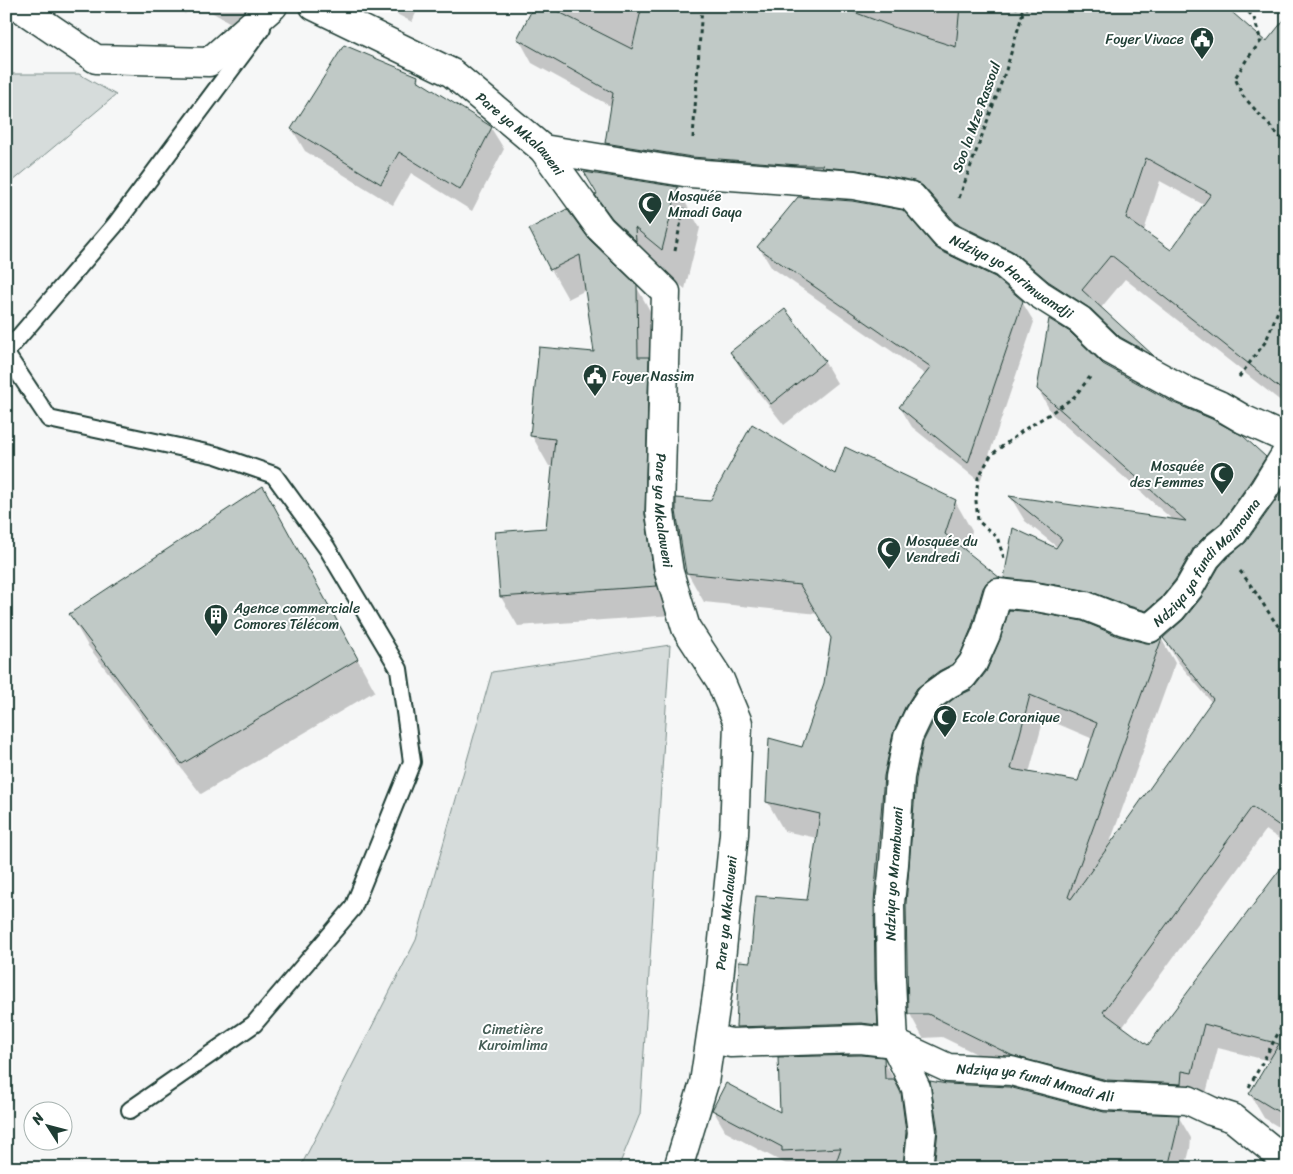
<svg xmlns="http://www.w3.org/2000/svg" width="1293" height="1174" font-family="Sriracha,sans-serif">
<style>
.green{fill:#d6dcdb;stroke:#7a8c88}
.shadow{fill:#0003;fill-rule:evenodd}
.building{fill:#c0c9c6;stroke:#1f3d34;fill-rule:evenodd}
.lines{fill:none;stroke-linecap:round;stroke-linejoin:round}
.service-casing{stroke:#1f3d34;stroke-width:20}
.minor-casing{stroke:#1f3d34;stroke-width:31}
.path{stroke:#1f3d34;stroke-width:3;stroke-dasharray:4 4;stroke-linecap:butt}
.service{stroke:#fff;stroke-width:16}
.minor{stroke:#fff;stroke-width:28}
.labels{text-anchor:middle;stroke-width:4;stroke-linejoin:round;paint-order:stroke}
.poi-label{font-size:14px;fill:#1f3d34;stroke:#fff;text-anchor:start}
.street-label{font-size:14px;fill:#1f3d34;stroke:#fff}
.park-label{font-size:14px;fill:#445d55;stroke:#fff}
</style>
<rect width="100%" height="100%" fill="#f6f7f7"/>
<filter id="ink" filterUnits="userSpaceOnUse"><feTurbulence type="fractalNoise" baseFrequency=".02" numOctaves="2"/><feDisplacementMap in="SourceGraphic" scale="10" xChannelSelector="R" yChannelSelector="G"/><feConvolveMatrix kernelMatrix="1 2 1 2 8 2 1 2 1" color-interpolation-filters="sRGB"/></filter>
<g filter="url(#ink)">
<g class="green">
<path d="M6 74H79L116 95 6 187Z"/>
<path d="M670 645 640 1114 618 1168H300L416 940 492 672Z"/>
</g>
<g class="shadow">
<path d="M174 6H193L185 14Z"/>
<path d="M201 6H253L243 30Z"/>
<path d="M381 6H419L412 22Z"/>
<path d="M536 6H1223L1266 44 1287 18V406L1125 279 1100 309 1153 356 1165 377 971 247 929 205 621 167 607 143 612 107 532 63 519 39ZM1160 181 1204 205 1172 251 1144 231Z"/>
<path d="M418 77 422 85 491 128 504 149 472 211 411 173 393 205 305 151 292 129Z"/>
<path d="M677 188 700 228 685 289 620 235 597 195Z"/>
<path d="M531 229 588 240 636 286 653 316 673 615 518 626 501 597 547 529 554 466H549L532 436 595 354 586 290 568 299 551 269Z"/>
<path d="M759 247 1022 302 1034 322 980 482 912 427 900 407 926 375 771 267Z"/>
<path d="M732 353 824 361 837 383 784 425 744 374Z"/>
<path d="M1103 365 1265 457 1279 482 1221 559 1175 623 1019 602 1005 578 1056 550 1057 547 1025 521 1011 498 1173 520 1052 414 1038 389Z"/>
<path d="M835 476 955 501 972 531 965 551 999 578 1016 607 1009 608 1003 612 988 658 975 686 1118 637 1146 644H1154L1162 640 1175 663 1108 848 1212 703 1178 662 1164 638 1185 620 1247 543 1287 485V844L1266 830 1122 1028 1148 1047 1287 862V1132L1264 1118 1250 1094 1270 1061 1218 1048 1205 1097 1028 1079 942 1037 923 1038 910 1014 907 904 939 714 934 718 921 737 909 764 878 1052 754 1056 737 1027 752 963 808 901 817 838 784 831 767 801 803 748 825 683 832 639 818 614 704 602 687 572 711 503ZM1044 718 1093 739 1079 782 1029 773Z"/>
<path d="M280 519 375 691 201 794 88 646 70 615Z"/>
<path d="M883 1059 906 1103 917 1168H793L726 1132 713 1110 782 1114Z"/>
<path d="M1104 1113 1178 1116 1191 1138 1190 1149 1185 1168H935Z"/>
</g>
<g class="building">
<path d="M534 6H547L632 49 642 6H838L896 28 956 47 960 6H1225L1266 42 1287 16V394L1111 255 1082 290 1154 356 1120 337 1091 309 1048 281 1014 252 956 223 923 186 914 181 857 170 822 167 823 165H798L692 157 605 143 613 93 517 39ZM1146 158 1211 194 1171 250 1126 218Z"/>
<path d="M344 45 418 76 417 80 492 127 460 190 399 152 381 184 291 129Z"/>
<path d="M584 172 678 187 662 250 635 228 636 241 612 218 595 195 597 194Z"/>
<path d="M798 197 852 201 903 210 934 246 939 250 995 277 1023 301 968 463 899 407 931 367 757 247Z"/>
<path d="M567 209 589 239 637 285 638 357H649L645 514 654 574 657 586 500 597 495 532 546 528 555 439 530 436 539 347 594 352 580 255 550 270 529 229Z"/>
<path d="M785 309 825 361 771 404 730 352Z"/>
<path d="M1049 319 1070 332 1103 364 1174 403 1212 419 1243 436 1266 457 1250 482 1222 522 1207 534 1194 547 1176 579 1161 598 1146 611 1129 606 1089 591 1039 582 1004 578 1013 528 1056 548 1062 539 1009 496 1186 521 1037 389Z"/>
<path d="M752 424 835 474 845 447 956 500 945 534 1000 578 992 579 986 583 983 588 971 629 960 655 953 664 939 671 917 688 905 707 893 734 884 776 874 902 875 979 878 1025 861 1023 736 1027 739 961 750 962 756 896 807 900 820 814 766 802 769 738 802 747 824 683 831 638 800 585 686 573 676 511V498L710 501Z"/>
<path d="M1287 482V831L1252 807 1103 1012 1148 1045 1287 860V1117L1249 1094 1279 1044 1204 1024 1192 1073 1182 1071 1181 1084 1107 1080 1013 1056 928 1014H908L906 904 916 779 923 742 933 722 942 708 956 697 971 690 975 686 986 672 1000 640 1009 610 1034 612 1082 621 1118 636 1146 643H1154L1162 638 1068 897 1071 899 1213 699 1163 638 1184 619 1201 598 1219 567 1228 557 1246 542 1276 500ZM1030 695 1097 723 1078 781 1011 769Z"/>
<path d="M263 486 358 659 182 764 69 614Z"/>
<path d="M860 1055 884 1057 885 1079H894L901 1093 906 1132 903 1168H834L841 1148 782 1151V1147L712 1110 726 1083 780 1112 778 1057Z"/>
<path d="M930 1081 947 1084 1009 1087 1104 1112 1179 1115 1178 1126 1168 1168H934L938 1130Z"/>
</g>
<g class="lines">
<defs>
<g id="service">
<path d="M6 352 115 225 262 28"/>
<path d="M6 354 49 419 216 455 274 475 327 548 399 669 412 762 353 908 254 1024 130 1110"/>
</g>
<g id="minor">
<path d="M18 6 96 59 209 62 273 6"/>
<path id="s1" d="M314 6 452 73 543 149 600 228 666 292 660 512 669 572 686 628 720 680 738 723 734 834 718 988 704 1083 678 1168"/>
<path id="s2" d="M543 149 690 173 854 185 911 196 946 236 1004 264 1039 294 1080 320 1111 350 1182 389 1219 405 1243 419 1287 439"/>
<path id="s3" d="M711 1039 731 1043 861 1039 894 1043 948 1068 1011 1071 1105 1096 1188 1100 1211 1111 1233 1118 1287 1162"/>
<path id="s4" d="M918 1168 922 1132 916 1088 894 1043 891 979 890 903 894 864 900 777 908 737 919 714 930 697 948 684 963 676 973 663 986 634 998 593 1036 597 1086 606 1124 621 1150 628 1172 609 1189 588 1206 558 1217 546 1233 533 1263 491 1287 452"/>
</g>
</defs>
<use href="#service" class="service-casing"/>
<use href="#minor" class="minor-casing"/>
<g class="path">
<path d="M1014 6 1023 12"/>
<path d="M1243 6 1254 18 1261 41 1247 59 1235 78 1243 96 1287 145"/>
<path d="M693 138 702 6"/>
<path d="M959 198 1006 70 1023 12 1028 6"/>
<path d="M675 251 684 206"/>
<path d="M1239 377 1266 341 1287 288"/>
<path d="M1004 558 997 537 978 521 976 501 978 478 991 455 1025 429 1048 415 1074 397 1090 377"/>
<path d="M1240 571C1257 592 1270 617 1287 638"/>
<path d="M1249 1087 1287 1017"/>
</g>
<use href="#service" class="service"/>
<use href="#minor" class="minor"/>
</g>
</g>
<defs>
<symbol id="civic-pin" viewBox="-11 -11 22 30"><path d="M0 17L-7.5 6A9.5 9.5 0 1 1 7.5 6Z" fill="#1f3d34" stroke="#fff"/><path d="M-.6-6.5H3V-4.5H.6V-3L4-1V1h2V6H-6V1h2V-1L-.6-3ZM-1.2 2.5V6h2.4V2.5Z" fill="#fff"/></symbol>
<symbol id="mosque-pin" viewBox="-11 -11 22 30"><path d="M0 17L-7.5 6A9.5 9.5 0 1 1 7.5 6Z" fill="#1f3d34" stroke="#fff"/><path d="M3.5-4.9A6 6 0 1 0 3.5 4.9A5 5 0 1 1 3.5-4.9Z" fill="#fff"/></symbol>
<symbol id="building-pin" viewBox="-11 -11 22 30"><path d="M0 17L-7.5 6A9.5 9.5 0 1 1 7.5 6Z" fill="#1f3d34" stroke="#fff"/><path d="M-4-6H4V6H1V3H-1V6H-4ZM-2.5-4.3h1.7v1.8h-1.7ZM.8-4.3h1.7v1.8H.8ZM-2.5-1h1.7V.8h-1.7ZM.8-1h1.7V.8H.8Z" fill="#fff"/></symbol>
</defs>
<g fill-rule="evenodd">
<use href="#civic-pin" x="1188" y="25" width="28" height="38"/>
<use href="#mosque-pin" x="636" y="190" width="28" height="38"/>
<use href="#civic-pin" x="581" y="362" width="28" height="38"/>
<use href="#mosque-pin" x="1208" y="460" width="28" height="38"/>
<use href="#mosque-pin" x="875" y="535" width="28" height="38"/>
<use href="#building-pin" x="202" y="602" width="28" height="38"/>
<use href="#mosque-pin" x="931" y="703" width="28" height="38"/>
</g>
<g class="labels">
<g class="poi-label">
<text x="1184" y="44" text-anchor="end">Foyer Vivace</text>
<text x="668" y="201">Mosquée<tspan x="668" dy="16">Mmadi Gaya</tspan></text>
<text x="612" y="381">Foyer Nassim</text>
<text x="1204" y="471" text-anchor="end">Mosquée<tspan x="1204" dy="16">des Femmes</tspan></text>
<text x="906" y="546">Mosquée du<tspan x="906" dy="16">Vendredi</tspan></text>
<text x="234" y="613">Agence commerciale<tspan x="234" dy="16">Comores Télécom</tspan></text>
<text x="962" y="722">Ecole Coranique</text>
</g>
<g class="street-label">
<text transform="translate(976 117) rotate(-70)" y="5">Soo la Mze Rassoul</text>
<text dy="5" stroke="none"><textPath href="#s1" startOffset="245">Pare ya Mkalaweni</textPath></text>
<text dy="5" stroke="none"><textPath href="#s2" startOffset="502">Ndziya yo Harimwamdji</textPath></text>
<text dy="5" stroke="none"><textPath href="#s1" startOffset="680">Pare ya Mkalaweni</textPath></text>
<text dy="5" stroke="none"><textPath href="#s4" startOffset="858">Ndziya ya fundi Maimouna</textPath></text>
<text dy="5" stroke="none"><textPath href="#s4" startOffset="300">Ndziya yo Mrambwani</textPath></text>
<text transform="translate(726 913) rotate(-84)" y="5">Pare ya Mkalaweni</text>
<text dy="5" stroke="none"><textPath href="#s3" startOffset="332">Ndziya ya fundi Mmadi Ali</textPath></text>
</g>
<g class="park-label">
<text x="513" y="1034">Cimetière<tspan x="513" dy="16">Kuroimlima</tspan></text>
</g>
</g>
<rect width="1293" height="1174" fill="none" stroke="#fff" stroke-width="25"/>
<rect x="12" y="12" width="1268" height="1149" fill="none" stroke="#1f3d34" stroke-width="2" filter="url(#ink)"/>
<g transform="translate(48 1126) rotate(306)"><circle r="24" fill="#ffffff" stroke="#a5b1ae"/>
<path d="M0-4L9 19L0 12L-9 19Z" fill="#1f3d34"/>
<text y="-8" font-size="14" font-weight="bold" text-anchor="middle" fill="#1f3d34">N</text>
</g>
</svg>
